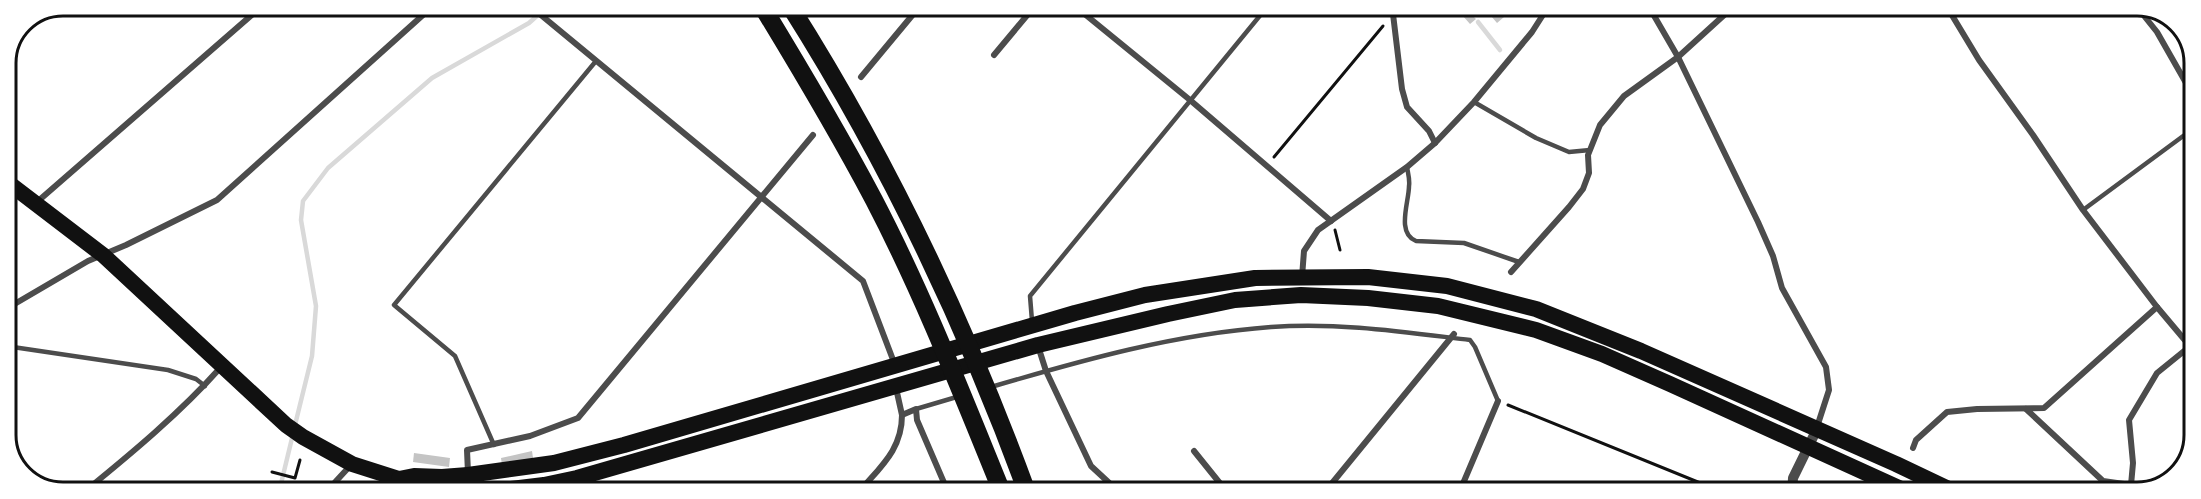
<svg xmlns="http://www.w3.org/2000/svg" width="2201" height="499" font-family="'Sofia Sans Condensed',sans-serif">
<style>
.lines{fill:none;stroke-linecap:round;stroke-linejoin:round}
.stream{stroke:#d9d9d9;stroke-width:4.5}
.building{fill:#c4c4c4}
.path{stroke:#111;stroke-width:3}
.service{stroke:#4c4c4c;stroke-width:4.5}
.minor{stroke:#4c4c4c;stroke-width:6}
.tertiary{stroke:#4c4c4c;stroke-width:10}
.trunk{stroke:#111;stroke-width:16}
.motorway{stroke:#111;stroke-width:18}
.rim{fill:none;stroke:#111;stroke-width:3}
</style>
<rect width="100%" height="100%" fill="#fff"/>
<g class="lines">
<g class="stream">
<path d="M1478 22 1500 50"/>
<path d="M295 425 312 356 316 306 301 220 303 201 328 168 432 78 529 23 548 6"/>
<path d="M279 492 293 434"/>
</g>
</g>
<g class="building">
<path d="M1455 7H1495L1504 17 1497 23 1486 10 1481 15 1476 10 1471 14 1476 19 1470 24Z"/>
<path d="M532 451 533 458 502 465 501 458Z"/>
<path d="M414 453 450 458 449 467 413 462Z"/>
</g>
<g class="lines">
<g class="path">
<path d="M1274 157 1383 26"/>
<path d="M1335 230 1340 250"/>
<path d="M1508 405 1725 493"/>
<path d="M272 472 295 478 300 460"/>
</g>
<g class="service">
<path d="M1474 102 1536 138 1569 152 1590 150"/>
<path d="M1407 167C1408 173 1410 180 1409 186 1409 202 1396 233 1416 241L1464 243 1519 262"/>
<path d="M2083 210 2194 128"/>
<path d="M1032 321 1030 296 1267 7"/>
<path d="M6 346 168 370 196 379 205 386"/>
<path d="M991 387C1083 360 1175 334 1271 327 1338 322 1404 332 1470 340L1475 347 1498 401"/>
<path d="M916 409 960 396"/>
<path d="M494 445 455 356 394 305 596 61"/>
</g>
<g class="minor">
<path d="M530 6 863 281 895 365"/>
<path d="M1076 7 1190 100 1331 221"/>
<path d="M1389 7 1393 14 1402 89 1407 107 1429 131 1435 143"/>
<path d="M1649 7 1678 57 1758 222 1773 256 1782 288 1826 367 1829 390 1817 427"/>
<path d="M1947 7 1979 60 2033 135 2083 210 2157 307 2194 351"/>
<path d="M2137 7 2157 32 2194 97"/>
<path d="M994 55 1034 7"/>
<path d="M861 77 920 6"/>
<path d="M37 202 262 6"/>
<path d="M1511 272 1569 207 1583 189 1589 173 1588 155 1600 125 1624 96 1678 57 1733 7"/>
<path d="M1302 277 1304 251 1318 230 1407 167 1435 143 1474 102 1532 32 1548 7"/>
<path d="M6 309 88 261 126 245 217 200 433 6"/>
<path d="M1038 346 1046 371 1091 466 1119 492"/>
<path d="M896 388 902 415 916 409 917 420 948 492"/>
<path d="M2026 409 2103 481 2131 485 2133 463 2129 420 2157 373 2194 343"/>
<path d="M1913 448 1916 440 1947 412 1977 409 2044 408 2157 307"/>
<path d="M1194 451 1227 492"/>
<path d="M468 473 467 450 530 436 578 418 813 135"/>
<path d="M1172 487 1177 492"/>
<path d="M84 492C132 453 180 413 221 367"/>
<path d="M326 492 350 466"/>
<path d="M859 492C880 467 902 450 902 415"/>
<path d="M1324 493 1454 334"/>
<path d="M1459 493 1498 401"/>
</g>
<path class="tertiary" d="M1792 493 1793 478 1817 429"/>
<g class="trunk">
<path d="M6 181 103 255 286 425 303 437 352 464 399 479 411 489 443 492"/>
<path d="M468 475V492"/>
<path d="M399 479 414 476 442 477 468 475 554 463 624 445 1075 313 1145 295 1255 278 1368 277 1447 286 1536 309 1641 351 1896 464 1957 493"/>
<path d="M486 492 544 485 577 478 1038 345 1168 314 1235 300 1301 295 1368 298 1438 306 1536 330 1602 354 1670 384 1910 493"/>
</g>
<g class="motorway">
<path d="M762 6C801 70 839 134 874 200 923 294 962 394 1002 492"/>
<path d="M790 6C887 159 965 323 1027 492"/>
</g>
</g>
<path d="M0 0H2201V499H0ZM63 16H2137A47 47 0 0 1 2184 63V435A47 47 0 0 1 2137 482H63A47 47 0 0 1 16 435V63A47 47 0 0 1 63 16Z" fill="#fff" fill-rule="evenodd"/>
<path class="rim" d="M63 16H2137A47 47 0 0 1 2184 63V435A47 47 0 0 1 2137 482H63A47 47 0 0 1 16 435V63A47 47 0 0 1 63 16Z"/>
</svg>
